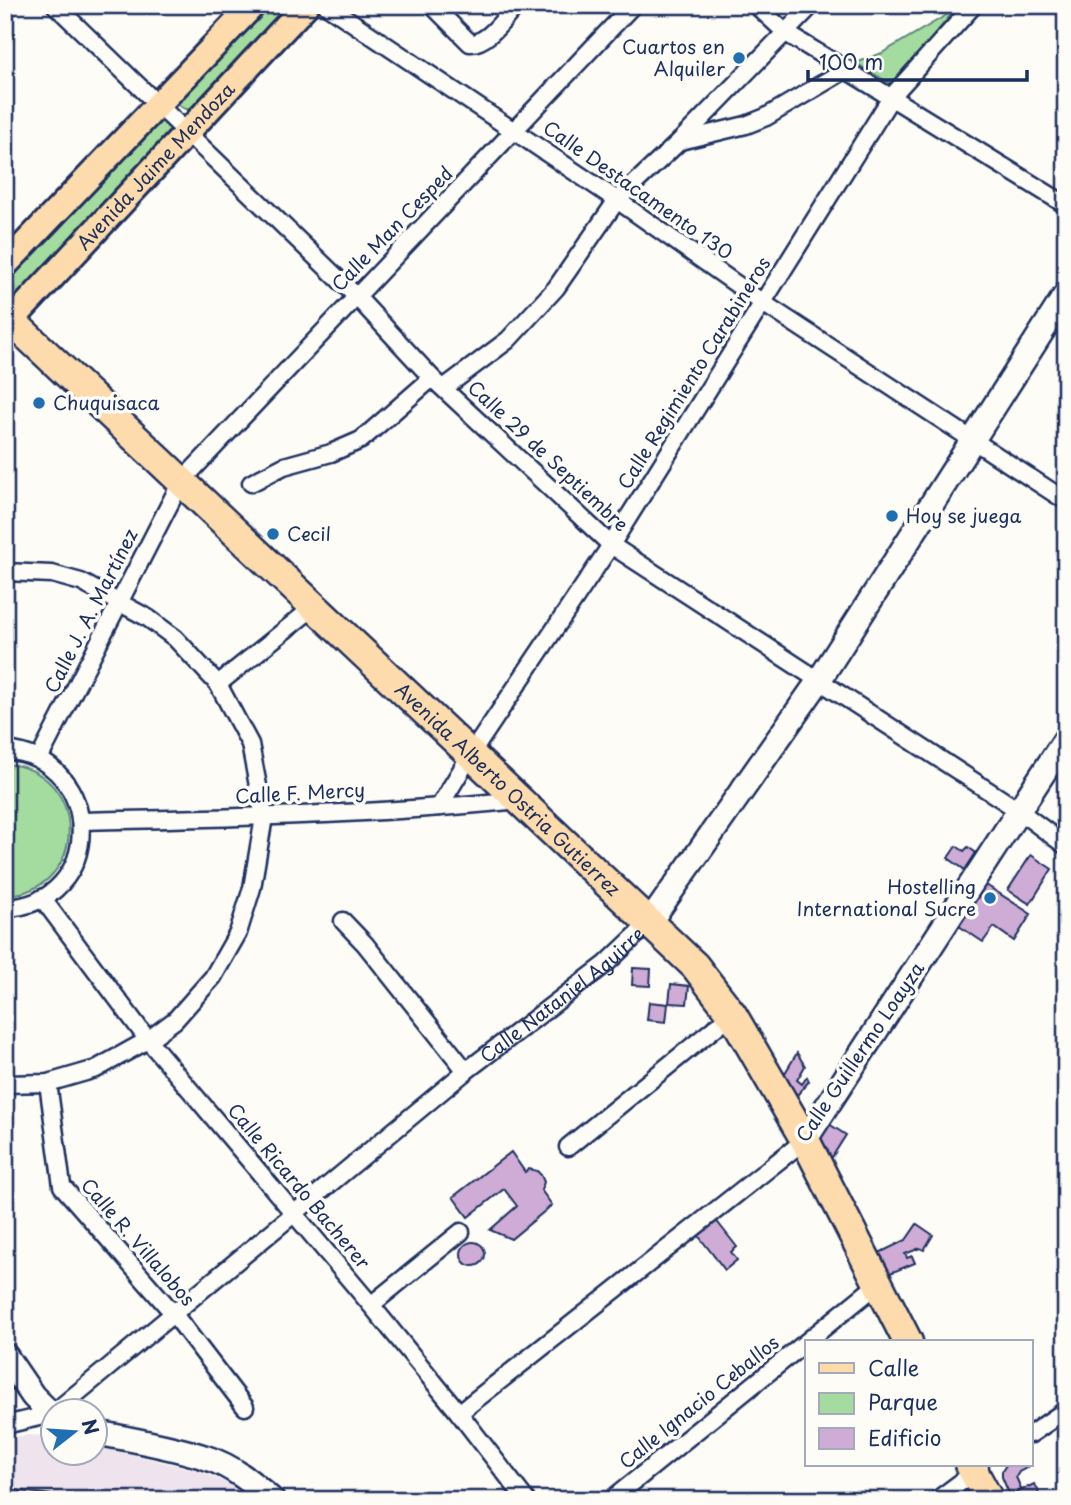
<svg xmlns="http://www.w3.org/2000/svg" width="1071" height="1505" font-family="'Playpen Sans',sans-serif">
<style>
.built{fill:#efe4ed}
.green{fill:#a4dca0;stroke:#60867f;stroke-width:2}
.building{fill:#cfacd6;stroke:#1b2f5e;stroke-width:2}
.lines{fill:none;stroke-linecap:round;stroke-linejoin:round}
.street-casing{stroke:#1b2f5e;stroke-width:21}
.secondary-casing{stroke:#1b2f5e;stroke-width:28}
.primary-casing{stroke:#1b2f5e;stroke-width:30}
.highway-casing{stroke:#1b2f5e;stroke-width:33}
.street{stroke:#fdfcf7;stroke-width:16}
.secondary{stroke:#fdfcf7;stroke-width:23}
.primary{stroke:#fedbac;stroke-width:24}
.highway{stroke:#fedbac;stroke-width:28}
.poi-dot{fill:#1f6fb2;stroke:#fdfcf7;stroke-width:2.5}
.labels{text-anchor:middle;stroke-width:7;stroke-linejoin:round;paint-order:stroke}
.poi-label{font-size:19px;fill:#1b2f5e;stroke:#fdfcf7;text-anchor:start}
.street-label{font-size:19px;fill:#1b2f5e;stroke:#fdfcf7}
</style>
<rect width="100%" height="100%" fill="#fdfcf7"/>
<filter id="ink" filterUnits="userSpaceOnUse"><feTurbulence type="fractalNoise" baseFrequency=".0143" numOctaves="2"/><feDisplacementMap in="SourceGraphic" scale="14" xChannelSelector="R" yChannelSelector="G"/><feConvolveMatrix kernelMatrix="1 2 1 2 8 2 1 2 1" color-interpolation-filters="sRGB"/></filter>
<g filter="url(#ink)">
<path class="built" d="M28 1435 52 1436V1452H94L95 1446 197 1470 234 1486 251 1500H5V1438Z"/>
<g class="green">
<path d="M262 5H294L197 107C187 111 182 110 175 100Z"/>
<path d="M955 10 893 85 856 63 882 53Z"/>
<path d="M159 118 168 121 170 130 167 137 24 293 17 296 8 293 5 288V272Z"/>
<path d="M5 764C90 769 90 892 5 895Z"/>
</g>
<g class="building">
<path d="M956 846 964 851 968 847 979 855 968 872 948 858Z"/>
<path d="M1031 855 1052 869 1030 904 1008 890Z"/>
<path d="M983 883 1031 914 1014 941 994 927 983 942 956 924Z"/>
<path d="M633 968 651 969 650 986 632 985Z"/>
<path d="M671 984 689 986 687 1004 669 1003Z"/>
<path d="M649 1002 668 1004 666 1022 647 1020Z"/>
<path d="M797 1053 805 1066 797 1080 802 1084 807 1077 809 1081 793 1100 782 1078Z"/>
<path d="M826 1122 846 1135 827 1165 817 1140Z"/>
<path d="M511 1152 525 1172 529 1169 537 1171 541 1175 544 1182 541 1190 552 1205 511 1239 490 1230 517 1206 504 1189 468 1217 453 1197Z"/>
<path d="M715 1219 737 1247 731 1252 737 1260 725 1270 697 1234Z"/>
<path d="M917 1224 933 1235 924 1250 920 1248 905 1254 907 1258 912 1256 915 1263 888 1274 879 1253 906 1240Z"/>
<circle cx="473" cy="1254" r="12"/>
<path d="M1006 1465H1027L1028 1467 1019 1472 1016 1477 1022 1491 1010 1496 1002 1477V1471Z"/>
<path d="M1034 1484 1038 1489 1039 1500H1012L1010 1496Z"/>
<path d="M9 1489 87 1500H7Z"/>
</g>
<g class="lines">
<defs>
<g id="street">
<path d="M55 5 356 296 432 378 611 545 1018 810 1066 846"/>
<path d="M326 5 617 200 763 303 1066 501"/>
<path d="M432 5 470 43C488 44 505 17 517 5"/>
<path d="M756 5 786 33 1066 205"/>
<path d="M680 141 746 125 766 117 847 69"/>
<path d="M444 388 508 340 556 288 617 200 680 141 812 5"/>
<path d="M251 483 284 466 331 453 361 440 432 378"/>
<path d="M5 572 52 574 81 582 148 618 175 638 218 684 250 744 264 817 252 888 238 933 213 977 175 1020 148 1040 96 1069 48 1083 5 1084"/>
<path d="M218 684 315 606"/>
<path d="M5 750C107 759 105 905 5 908"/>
<path d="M39 759 181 482 633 5"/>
<path d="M439 807 471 754 611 545 892 96 974 5"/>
<path d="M81 821C227 818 374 815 519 800"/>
<path d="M42 898 148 1040 371 1305 459 1413 526 1500"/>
<path d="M343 921 365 944 466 1071"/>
<path d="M48 1083 62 1186 173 1313 245 1407"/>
<path d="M568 1147 732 1014"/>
<path d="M371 1305 461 1232"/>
<path id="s1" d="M57 1410 466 1071 606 964 649 923"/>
<path d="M459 1413 805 1140"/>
<path d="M5 1425 52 1414"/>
<path d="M1031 1434 1066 1410"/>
<path d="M611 1500 878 1284"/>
<path d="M937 1500 980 1468"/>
</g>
<g id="secondary">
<path d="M649 923 818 682 1066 294"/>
<path d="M805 1140 1066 738"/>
<path d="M5 1355 33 1396 52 1415"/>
<path d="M94 1432C131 1440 171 1446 207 1458 232 1466 253 1483 272 1500"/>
</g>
<g id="primary">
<path d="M5 265 253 5"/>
<path id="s2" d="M11 321 306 5"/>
</g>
<g id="highway">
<path id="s3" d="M5 315 695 966 732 1014 805 1140 908 1342"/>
<path d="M970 1465 989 1500"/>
</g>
</defs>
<use href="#street" class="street-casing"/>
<use href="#secondary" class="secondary-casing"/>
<use href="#primary" class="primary-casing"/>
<use href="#highway" class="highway-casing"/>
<use href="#street" class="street"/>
<use href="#secondary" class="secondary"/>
<use href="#primary" class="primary"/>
<use href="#highway" class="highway"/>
</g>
</g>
<g class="poi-dot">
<circle cx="739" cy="58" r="7"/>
<circle cx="39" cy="403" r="7"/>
<circle cx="892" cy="516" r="7"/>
<circle cx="273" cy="534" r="7"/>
<circle cx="990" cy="898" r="7"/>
</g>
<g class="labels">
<g class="poi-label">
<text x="725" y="54" text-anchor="end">Cuartos en<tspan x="725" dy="22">Alquiler</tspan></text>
<text x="53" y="410">Chuquisaca</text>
<text x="906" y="523">Hoy se juega</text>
<text x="287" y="541">Cecil</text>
<text x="976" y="894" text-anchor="end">Hostelling<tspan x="976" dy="22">International Sucre</tspan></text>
</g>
<g class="street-label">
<text dy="7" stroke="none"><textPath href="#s2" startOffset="212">Avenida Jaime Mendoza</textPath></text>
<text transform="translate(638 190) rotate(35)" y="7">Calle Destacamento 130</text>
<text transform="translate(392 229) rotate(-46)" y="7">Calle Man Cesped</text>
<text transform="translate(694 373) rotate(-58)" y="7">Calle Regimiento Carabineros</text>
<text transform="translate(548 456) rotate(43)" y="7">Calle 29 de Septiembre</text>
<text transform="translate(91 611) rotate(-63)" y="7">Calle J. A. Martínez</text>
<text dy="7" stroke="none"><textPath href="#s3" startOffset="691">Avenida Alberto Ostria Gutierrez</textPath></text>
<text transform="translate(300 793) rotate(-3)" y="7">Calle F. Mercy</text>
<text dy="7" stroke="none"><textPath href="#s1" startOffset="654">Calle Nataniel Aguirre</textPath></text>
<text transform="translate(860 1052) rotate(-56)" y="7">Calle Guillermo Loayza</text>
<text transform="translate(299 1186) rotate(50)" y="7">Calle Ricardo Bacherer</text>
<text transform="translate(138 1242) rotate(49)" y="7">Calle R. Villalobos</text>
<text transform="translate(699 1402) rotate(-39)" y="7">Calle Ignacio Ceballos</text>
</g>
</g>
<rect width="1071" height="1505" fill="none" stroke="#fdfcf7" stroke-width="28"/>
<rect x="14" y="14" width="1043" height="1477" fill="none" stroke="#1b2f5e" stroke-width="2.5" filter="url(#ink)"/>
<rect x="805" y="1340" width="228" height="126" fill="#fdfcf7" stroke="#a3aaba" stroke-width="2"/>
<rect x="819" y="1363" width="35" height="10" fill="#fedbac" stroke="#a3aaba" stroke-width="2"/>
<text x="868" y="1376" font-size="21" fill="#1b2f5e">Calle</text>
<rect x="819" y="1393" width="35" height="21" fill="#a4dca0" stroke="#a3aaba" stroke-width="2"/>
<text x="868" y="1410" font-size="21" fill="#1b2f5e">Parque</text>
<rect x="819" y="1428" width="35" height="21" fill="#cfacd6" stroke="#a3aaba" stroke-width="2"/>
<text x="868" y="1446" font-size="21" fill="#1b2f5e">Edificio</text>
<g transform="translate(74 1432) rotate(73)"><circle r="33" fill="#fdfcf7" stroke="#a3aaba" stroke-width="2"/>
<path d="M0-5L12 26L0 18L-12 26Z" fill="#1f6fb2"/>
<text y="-10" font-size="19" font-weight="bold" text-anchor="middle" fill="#1b2f5e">N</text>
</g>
<path d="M808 70v10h219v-10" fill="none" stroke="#1b2f5e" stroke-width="3.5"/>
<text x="819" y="70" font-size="21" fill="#1b2f5e" stroke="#fdfcf7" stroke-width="5" paint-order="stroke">100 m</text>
</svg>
